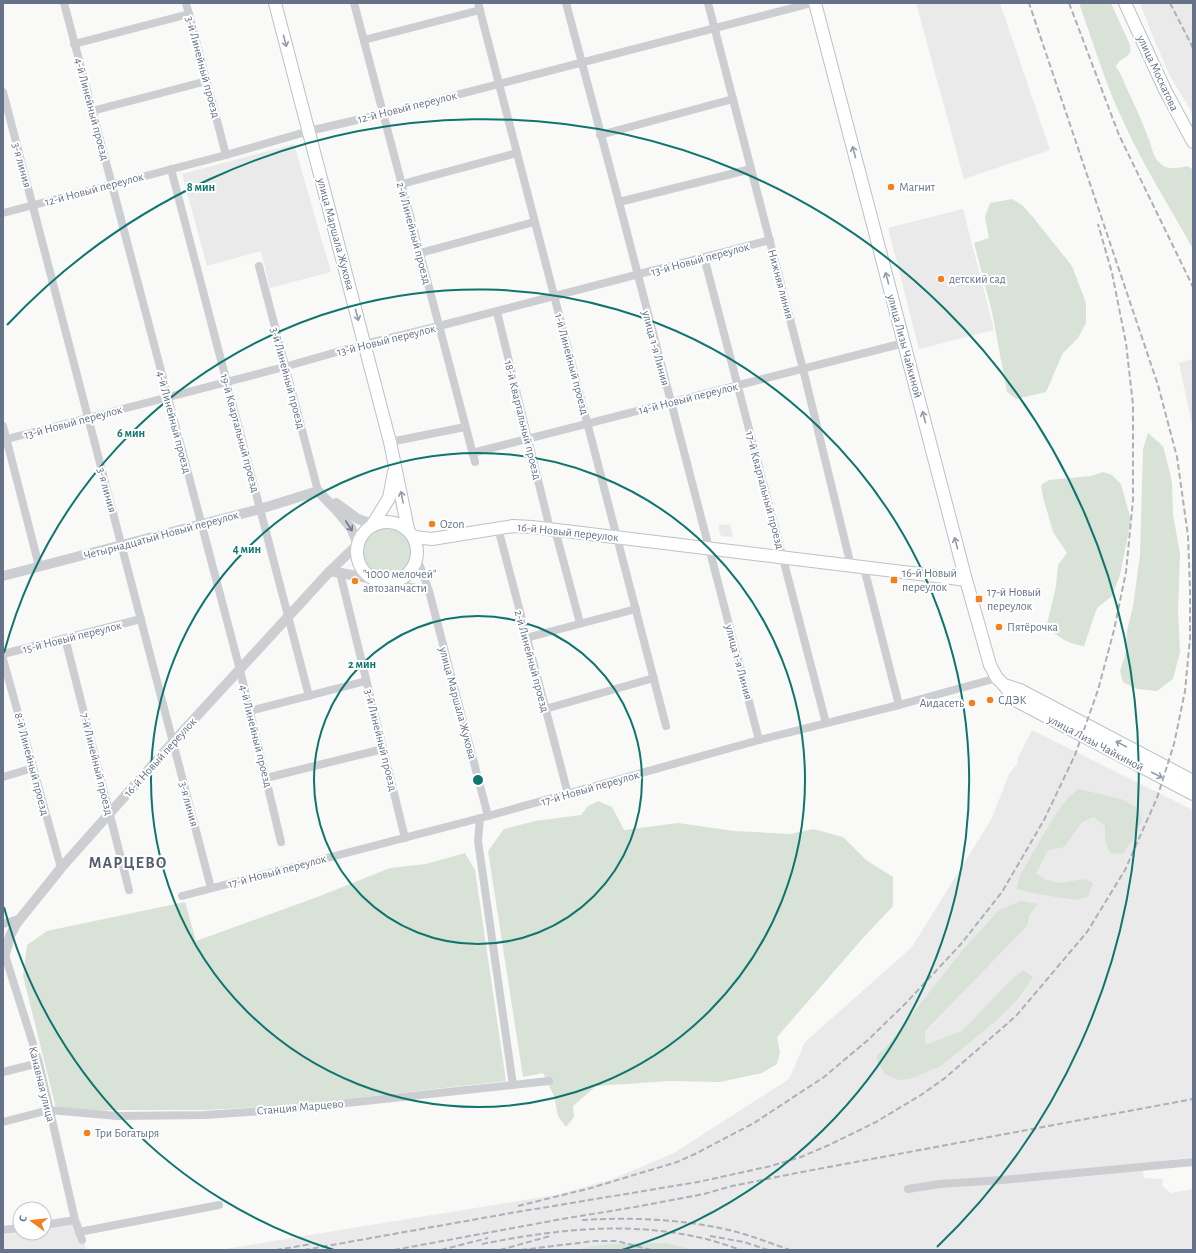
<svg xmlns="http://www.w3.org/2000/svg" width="1196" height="1253" font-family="'Alegreya Sans',sans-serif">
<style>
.built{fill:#eaeaea}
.green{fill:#d9e2d7}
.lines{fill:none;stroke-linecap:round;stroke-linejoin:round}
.secondary-casing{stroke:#bdc0c7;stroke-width:14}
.minor{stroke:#ccced2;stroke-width:8}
.tertiary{stroke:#ccced2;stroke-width:10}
.secondary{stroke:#fff;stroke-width:12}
.rail{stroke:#acb0b8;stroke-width:2;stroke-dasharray:6 3;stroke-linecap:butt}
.oneway{stroke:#939cad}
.oneway2{stroke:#6f7b91}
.ring{fill:none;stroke:#0f766e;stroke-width:2}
.poi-dot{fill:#f37f1d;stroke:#fff;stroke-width:1.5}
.labels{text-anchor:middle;stroke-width:4;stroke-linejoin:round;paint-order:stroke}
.street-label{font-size:12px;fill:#65728a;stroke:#fff}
.poi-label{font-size:12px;fill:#65728a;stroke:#fff;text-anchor:start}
.district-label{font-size:16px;font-weight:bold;letter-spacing:1px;fill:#545d6f;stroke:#fff}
.centre{fill:#0f766e;stroke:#fff;stroke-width:2}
.ring-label{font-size:12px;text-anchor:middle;font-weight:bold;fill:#0f766e;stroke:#fff;stroke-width:4;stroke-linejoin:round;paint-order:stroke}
</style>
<rect width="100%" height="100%" fill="#f9f9f7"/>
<g class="built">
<path d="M916 3H1000L1050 150 964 179Z"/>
<path d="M1140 3H1193V114L1170 76 1153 37Z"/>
<path d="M294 144 331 272 270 288 261 251 207 266 182 174Z"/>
<path d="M963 209 994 330 919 349 888 228Z"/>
<path d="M1193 359V429L1179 363Z"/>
<path d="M730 524 733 537 721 536 718 525Z"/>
<path d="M1032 730 1193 810V1157L1137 1164 1143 1171 1144 1178 1163 1179 1162 1186 1171 1193 1193 1189V1250H219L555 1195 610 1180 674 1153 789 1079 805 1042 912 947 992 818 1009 774 1017 764 1018 758Z"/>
<path d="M81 1221 86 1250H3V1235L20 1232V1233H44V1228Z"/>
</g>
<g class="green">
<path d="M1079 3H1111L1130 45C1133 60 1119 56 1116 67 1121 73 1124 82 1127 89 1135 106 1143 123 1149 140 1152 147 1153 157 1159 162 1166 171 1178 168 1188 166L1193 170V249C1170 207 1144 167 1124 123 1106 86 1093 42 1079 3Z"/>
<path d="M1012 199 1022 205 1032 216 1072 266 1086 303V323L1078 338 1063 353 1046 392 1016 399 1007 392 992 312 974 243 989 238 985 217 990 203Z"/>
<path d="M1148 433 1163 446 1169 469 1172 483 1173 515 1180 553 1178 611 1180 652 1173 679 1157 691 1137 689 1123 682 1120 671 1126 652 1127 631 1133 606 1140 555 1143 449Z"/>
<path d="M1103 472 1112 475 1121 484 1131 520 1120 575 1112 596 1097 608 1084 646C1068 644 1056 637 1047 624L1056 586 1058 565 1067 553 1053 532 1043 497 1041 485 1049 480 1091 476Z"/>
<circle cx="387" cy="552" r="26"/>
<path d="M1078 789 1121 799 1138 808 1142 820 1133 839 1123 854 1110 853 1105 840V826L1094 817 1082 822 1064 847 1048 850 1036 873 1044 879 1060 883 1084 879 1093 883 1088 897 1076 900 1037 894 1017 889 1019 877 1046 830 1057 812 1068 798Z"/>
<path d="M598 801 612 807 624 830 678 823 734 831 791 834 813 829 843 837 866 860 893 877V906L863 938 777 1037 780 1052 777 1064 762 1073 720 1082 670 1081 596 1086 573 1106 574 1117 566 1127 558 1116 554 1096 543 1073 523 1077 488 851 504 829 535 821 581 815 588 806Z"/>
<path d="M465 853 475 870 506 1081 293 1105 206 1110H117L57 1112 23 976 27 945 47 931 185 902 196 941 320 896 390 868 426 864Z"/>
<path d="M1021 901 1038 904 1029 916 1027 926 925 1031V1045L962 1031 1010 981 1023 970 1033 977 1018 999 997 1020 941 1066 910 1079 898 1080 885 1074 878 1062 876 1056 887 1046 962 951 999 910Z"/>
<path d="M666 1243 693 1250H579C591 1242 648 1244 666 1243Z"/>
</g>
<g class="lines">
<defs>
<g id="secondary">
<path d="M275 3 390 442 408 529"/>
<path d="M815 3 966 580 990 665 997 678 1004 685 1015 700 1193 794"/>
<path d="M1125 3 1165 90 1193 142"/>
<circle cx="387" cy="552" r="30"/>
<path d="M373 524 389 498 394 472"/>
<path d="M414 537 432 539 513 526 532 527 944 577 966 580"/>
<path d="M1004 685 1020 690 1193 781"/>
</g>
</defs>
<use href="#secondary" class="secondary-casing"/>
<g class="minor">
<path d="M64 3 240 670 281 842"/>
<path d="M186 3 226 155"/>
<path d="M354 3 475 462"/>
<path d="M478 3 666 726"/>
<path d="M566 3 619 202 759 740"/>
<path d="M708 3 803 369 851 566"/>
<path d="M364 40 480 10"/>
<path d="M74 44 189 14"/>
<path d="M3 92 211 888"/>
<path d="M92 111 207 81"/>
<path d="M600 135 733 99"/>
<path d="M171 169 309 696"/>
<path d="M402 184 517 153"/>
<path d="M619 202 751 169"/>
<path d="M3 213 226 155 309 131 383 114 812 3"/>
<path d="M420 253 534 222"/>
<path d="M704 257 826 723"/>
<path d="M259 266 318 491"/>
<path d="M497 312 550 529"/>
<path d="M3 426 39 566"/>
<path d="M3 440 284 367 365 344 439 326 770 240"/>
<path d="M390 442 465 427"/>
<path d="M472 453 904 343"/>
<path d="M498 528 568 794"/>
<path d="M555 530 580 623"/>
<path d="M417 558 429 591 488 816"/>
<path d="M864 568 899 705"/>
<path d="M344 574 341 577 405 838"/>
<path d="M389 582 429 591"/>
<path d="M65 638 129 890"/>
<path d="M526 638 636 609"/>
<path d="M3 654 141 619"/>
<path d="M3 659 61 868"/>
<path d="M545 709 654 678"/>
<path d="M250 711 366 681"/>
<path d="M3 777 33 768"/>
<path d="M266 778 383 749"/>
<path d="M480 818 478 841 513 1085"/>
<path d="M182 896 488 816 759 740 899 705 997 678"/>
<path d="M3 924 21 918"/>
<path d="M3 949 39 1063 75 1220 82 1240"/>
<path d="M3 1072 39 1063"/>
<path d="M3 1122 49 1110 118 1116 205 1115 292 1109 549 1081"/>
<path d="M908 1189 940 1184 1002 1180 1193 1162"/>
<path d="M44 1225 75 1220"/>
<path d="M3 1230 20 1228"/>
<path d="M79 1232 219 1205"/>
</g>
<g class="tertiary">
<path d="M336 503 358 519 373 524"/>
<path d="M330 571 373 579"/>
<path d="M3 576 260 509 318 491"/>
<path d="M5 954 10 936 16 924 61 868 173 742 330 571 358 544 351 528 338 512 318 491"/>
</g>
<use href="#secondary" class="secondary"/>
<g class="rail">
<path d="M1069 3 1119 135 1193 287"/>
<path d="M1170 3 1193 48"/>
<path d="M518 1206 591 1188 677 1162 695 1154 754 1123 824 1077 868 1040 906 1003 961 944 1002 892 1044 820 1075 755 1098 690 1114 630 1126 572 1133 500V405L1126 343 1112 273 1098 224"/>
<path d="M582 1220C631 1217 681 1219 729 1230 750 1235 770 1243 790 1250"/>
<path d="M710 1236 744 1242 768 1250"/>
<path d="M482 1244C553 1230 625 1221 697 1237 712 1240 726 1245 741 1250"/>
<path d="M276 1250 311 1244"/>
<path d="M304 1250 511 1213 698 1182 771 1166 801 1157 829 1145 876 1122 921 1095 945 1078 1016 1016 1087 932 1125 870 1157 798 1174 744 1185 691 1190 638V588L1188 536 1177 457 1158 385 1029 3"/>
<path d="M394 1250 562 1219 635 1207 704 1194 732 1186 802 1172 1193 1099"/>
<path d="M441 1250 488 1238"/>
<path d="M500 1250 550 1236"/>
<path d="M521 1250 594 1241H617L651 1250"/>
</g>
</g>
<defs><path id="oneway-shaft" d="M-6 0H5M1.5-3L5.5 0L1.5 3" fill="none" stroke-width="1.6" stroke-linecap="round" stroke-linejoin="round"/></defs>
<g class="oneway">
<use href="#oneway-shaft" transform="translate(285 41) rotate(75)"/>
<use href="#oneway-shaft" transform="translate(854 152) rotate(-105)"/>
<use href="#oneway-shaft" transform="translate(887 278) rotate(-105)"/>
<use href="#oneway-shaft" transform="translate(357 315) rotate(75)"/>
<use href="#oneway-shaft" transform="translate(924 417) rotate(-105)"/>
<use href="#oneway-shaft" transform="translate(402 497) rotate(-101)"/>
<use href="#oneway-shaft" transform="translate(956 543) rotate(-105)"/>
<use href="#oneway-shaft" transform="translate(1121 744) rotate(-152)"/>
<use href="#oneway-shaft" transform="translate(1157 775) rotate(28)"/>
</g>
<use class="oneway2" href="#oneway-shaft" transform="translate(349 526) rotate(57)"/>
<g class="ring">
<circle cx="478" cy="780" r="164"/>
<circle cx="478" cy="780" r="327"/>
<path d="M334 1250A491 491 0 0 1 4 907M4 653A491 491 0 1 1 622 1250"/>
<path d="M7 325A655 655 0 1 1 937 1247"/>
</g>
<g class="poi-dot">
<circle cx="891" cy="187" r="4"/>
<circle cx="941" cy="279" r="4"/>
<circle cx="432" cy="524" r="4"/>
<rect x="890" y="576" width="8" height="8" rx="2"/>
<circle cx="355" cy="581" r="4"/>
<rect x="975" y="595" width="8" height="8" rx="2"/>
<circle cx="999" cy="627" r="4"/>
<circle cx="990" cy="700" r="4"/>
<circle cx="972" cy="703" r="4"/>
<circle cx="87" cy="1133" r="4"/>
</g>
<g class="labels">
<g class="street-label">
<text transform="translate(203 67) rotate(75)" y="4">3-й Линейный проезд</text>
<text transform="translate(1158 73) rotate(65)" y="4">улица Москатова</text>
<text transform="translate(407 107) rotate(-14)" y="4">12-й Новый переулок</text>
<text transform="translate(92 109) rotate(75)" y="4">4-й Линейный проезд</text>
<text transform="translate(22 165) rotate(75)" y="4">3-я линия</text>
<text transform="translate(94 189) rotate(-15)" y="4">12-й Новый переулок</text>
<text transform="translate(414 233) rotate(75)" y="4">2-й Линейный проезд</text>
<text transform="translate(336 234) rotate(75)" y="4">улица Маршала Жукова</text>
<text transform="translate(700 259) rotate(-15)" y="4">13-й Новый переулок</text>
<text transform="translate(781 284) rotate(75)" y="4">Нижняя линия</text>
<text transform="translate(386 340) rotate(-14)" y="4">13-й Новый переулок</text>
<text transform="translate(905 346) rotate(75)" y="4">улица Лизы Чайкиной</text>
<text transform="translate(656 348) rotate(75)" y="4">улица 1-я Линия</text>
<text transform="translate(572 364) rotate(75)" y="4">1-й Линейный проезд</text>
<text transform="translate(288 378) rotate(75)" y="4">3-й Линейный проезд</text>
<text transform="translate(688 398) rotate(-14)" y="4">14-й Новый переулок</text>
<text transform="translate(523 420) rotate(76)" y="4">18-й Квартальный проезд</text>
<text transform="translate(73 422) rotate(-15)" y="4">13-й Новый переулок</text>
<text transform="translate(174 422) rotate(75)" y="4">4-й Линейный проезд</text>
<text transform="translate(240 433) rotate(75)" y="4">19-й Квартальный проезд</text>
<text transform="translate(107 490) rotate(75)" y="4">3-я линия</text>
<text transform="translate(765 490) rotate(75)" y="4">17-й Квартальный проезд</text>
<text transform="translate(568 532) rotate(6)" y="4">16-й Новый переулок</text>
<text transform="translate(161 535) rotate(-15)" y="4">Четырнадцатый Новый переулок</text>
<text transform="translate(72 637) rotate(-14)" y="4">15-й Новый переулок</text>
<text transform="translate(532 661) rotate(75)" y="4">2-й Линейный проезд</text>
<text transform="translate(739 662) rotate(75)" y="4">улица 1-я Линия</text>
<text transform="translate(458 703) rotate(75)" y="4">улица Маршала Жукова</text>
<text transform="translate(256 736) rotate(76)" y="4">4-й Линейный проезд</text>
<text transform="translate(381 740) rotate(76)" y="4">3-й Линейный проезд</text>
<text transform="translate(1096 743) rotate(28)" y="4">улица Лизы Чайкиной</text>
<text transform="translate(160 757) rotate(-48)" y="4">16-й Новый переулок</text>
<text transform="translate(32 764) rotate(75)" y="4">8-й Линейный проезд</text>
<text transform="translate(97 764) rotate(76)" y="4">7-й Линейный проезд</text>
<text transform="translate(590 788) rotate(-16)" y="4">17-й Новый переулок</text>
<text transform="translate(189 804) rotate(75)" y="4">3-я линия</text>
<text transform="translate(277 871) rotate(-15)" y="4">17-й Новый переулок</text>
<text transform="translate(42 1084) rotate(76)" y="4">Канавная улица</text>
<text transform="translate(300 1107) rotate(-5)" y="4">Станция Марцево</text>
</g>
<g class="poi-label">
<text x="899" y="191">Магнит</text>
<text x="949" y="283">детский сад</text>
<text x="440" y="528">Ozon</text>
<text x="902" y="577">16-й Новый<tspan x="902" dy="14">переулок</tspan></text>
<text x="363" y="578">"1000 мелочей"<tspan x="363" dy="14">автозапчасти</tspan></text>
<text x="987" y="596">17-й Новый<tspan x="987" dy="14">переулок</tspan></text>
<text x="1007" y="631">Пятёрочка</text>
<text x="998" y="704">СДЭК</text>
<text x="964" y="707" text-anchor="end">Аидасеть</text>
<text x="95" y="1137">Три Богатыря</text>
</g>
<g class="district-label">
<text x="128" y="868">МАРЦЕВО</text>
</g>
</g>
<circle cx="478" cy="780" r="6" class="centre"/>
<g class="ring-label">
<text x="201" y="191">8 мин</text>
<text x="131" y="437">6 мин</text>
<text x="247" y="553">4 мин</text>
<text x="362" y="668">2 мин</text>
</g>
<rect width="1196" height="1253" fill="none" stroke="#65728a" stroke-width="8"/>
<g transform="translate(32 1221) rotate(285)"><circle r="19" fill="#ffffff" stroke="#c1c7d0"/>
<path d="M0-3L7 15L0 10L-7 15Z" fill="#f37f1d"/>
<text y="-6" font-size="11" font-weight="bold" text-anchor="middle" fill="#65728a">С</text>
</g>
</svg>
